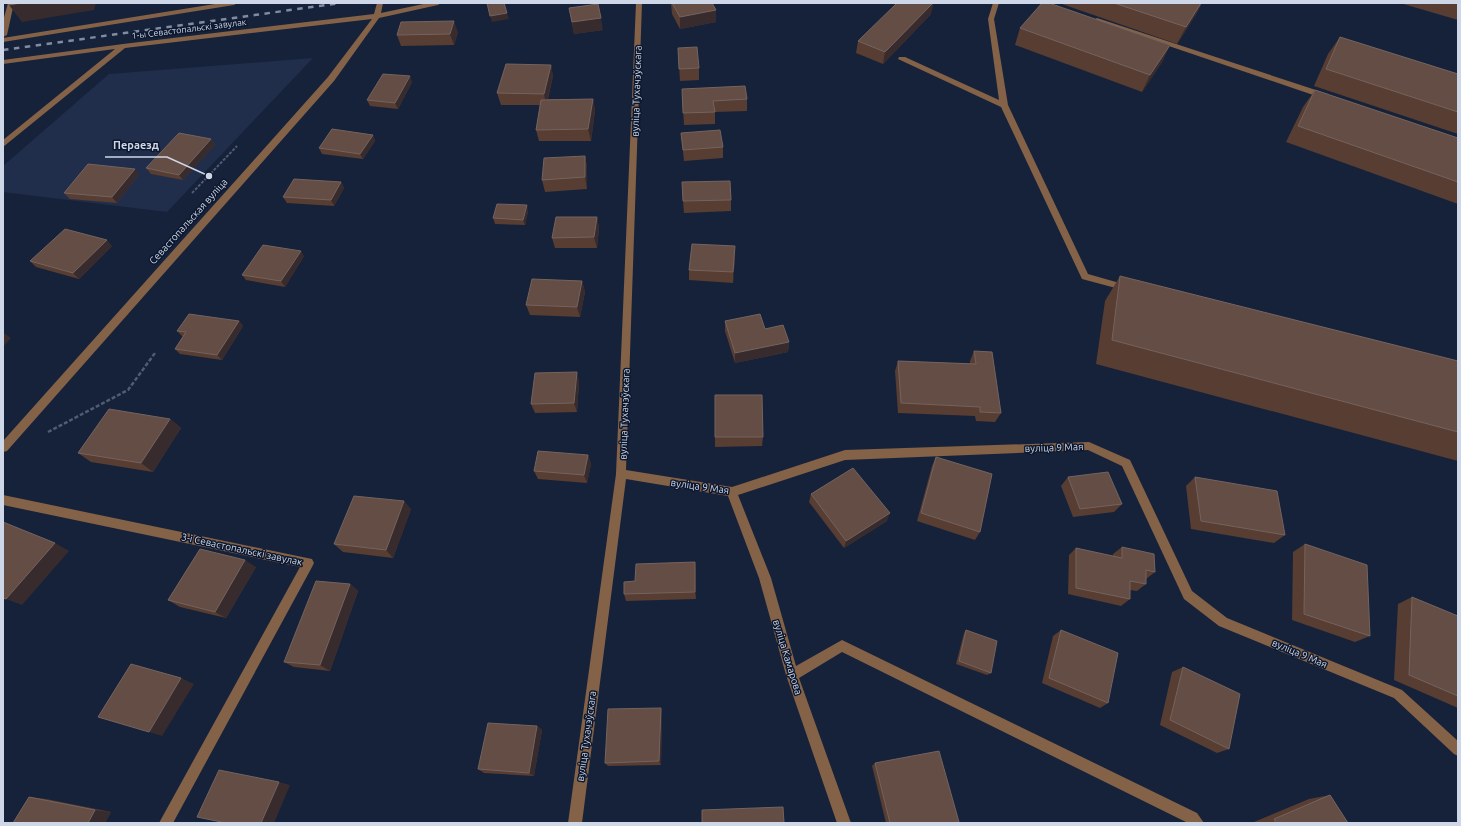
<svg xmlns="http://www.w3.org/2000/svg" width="1461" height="826" font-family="Ubuntu,sans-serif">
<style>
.built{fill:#202e4b}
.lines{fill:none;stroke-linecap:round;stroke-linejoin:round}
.path-far1{stroke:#515c72;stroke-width:2;stroke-dasharray:3 1.5;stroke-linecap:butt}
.path{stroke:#515c72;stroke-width:2.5;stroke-dasharray:4 2;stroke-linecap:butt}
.minor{fill:#846248;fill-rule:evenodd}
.rail{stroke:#828ca0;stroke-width:2.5;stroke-dasharray:5.5 5.5;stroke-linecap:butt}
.wall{fill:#573d32}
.shaded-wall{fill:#382b2d}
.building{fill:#644d45;stroke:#74635e}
.labels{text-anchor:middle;stroke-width:3;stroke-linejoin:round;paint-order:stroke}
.far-street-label{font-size:9px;fill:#ced7e7;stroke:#0d182f}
.street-label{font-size:10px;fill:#ced7e7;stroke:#0d182f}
.leader{fill:none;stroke:#ced7e7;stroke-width:1.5}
.callout-dot{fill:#ced7e7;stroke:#0d182f;stroke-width:1.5}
.callout-label{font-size:11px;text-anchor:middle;font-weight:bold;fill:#ced7e7;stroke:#0d182f;stroke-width:3;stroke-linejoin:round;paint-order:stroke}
</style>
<rect width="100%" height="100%" fill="#16223a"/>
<path class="built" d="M313 58 167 212 3 192V166L109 74Z"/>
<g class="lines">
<path class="path-far1" d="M192 193 237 146"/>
<path class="path" d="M48 432 128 390 155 353"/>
<g class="minor">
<path d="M8 3H14L7 35 3 37V21Z"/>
<path d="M221 3H237L234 5 3 42V38Z"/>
<path d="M377 3H383L381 13 428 3H441L438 5 379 18 334 81 7 451 3 452V441L328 77 372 19 125 48 3 147V140L115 49 3 64V60L123 44 374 14Z"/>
<path d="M636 3H642L626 470 732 487 845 450 1089 442 1130 460 1192 591 1227 618 1402 690 1458 741V756L1454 754 1394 698 1219 626 1184 599 1122 466 1088 450 845 460 738 495 771 578 796 666 842 640 1197 813 1204 823H1188L842 652 799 678 851 823H837L786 675 759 578 728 496 626 479 582 823H568L616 474Z"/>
<path d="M993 3H999L994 19 1008 105 1088 274 1130 286 1132 288 1130 290 1127 291 1082 279 1001 107 898 59 899 57H905L999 100 988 19Z"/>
<path d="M1097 18 1328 94 1329 96 1328 98H1322L1095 21 1094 20Z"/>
<path d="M3 495 312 559 314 563 312 567 173 823H159L300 567 3 505Z"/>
</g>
<path class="rail" d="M3 50 341 3"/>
</g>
<g class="wall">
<path d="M671 3H712L716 22 680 29 672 14Z"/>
<path d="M1059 3H1202L1195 16 1177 44Z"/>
<path d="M1400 3H1458V20Z"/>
<path d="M569 8 603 30 574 34Z"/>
<path d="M931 14 883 64 856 53 858 41Z"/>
<path d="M1020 28 1170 45 1162 62 1142 92 1015 45Z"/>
<path d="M458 32 454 45 401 46 397 35Z"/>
<path d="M1340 37 1458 74V134L1314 86 1328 54Z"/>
<path d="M678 48 699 68V80L680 81Z"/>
<path d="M551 65 553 76 548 99H593L595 111 591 141H539L536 130 540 105H501L497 93Z"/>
<path d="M412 82 398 109 370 106 367 100Z"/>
<path d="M682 89 747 99V111L715 112V124L684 125Z"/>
<path d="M1315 90 1458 138V204L1286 142 1303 107Z"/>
<path d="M681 133 723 147V158L684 161Z"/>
<path d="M373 135 375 141 363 159 322 154 319 148Z"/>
<path d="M211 139 215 145 183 180 151 174 146 168Z"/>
<path d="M585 156 587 167V189L545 192 542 180Z"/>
<path d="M139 174 117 203 70 199 64 193Z"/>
<path d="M341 182 344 188 334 206 287 203 283 197Z"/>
<path d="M731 200V211L684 213 683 201Z"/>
<path d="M528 211 525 225 495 224 493 218Z"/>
<path d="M597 217 599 228 597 248H555L552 238Z"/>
<path d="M112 246 79 279 36 267 30 261Z"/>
<path d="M304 256 285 287 246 280 242 275Z"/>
<path d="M735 257 733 283 689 280V270Z"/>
<path d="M1120 276 1458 361V461L1096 364 1105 301Z"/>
<path d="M582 281 585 292 580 317 530 315 526 305Z"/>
<path d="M239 321 243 326 222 360 180 354 175 349 183 336H182L177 331Z"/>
<path d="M725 321 765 329 789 342 788 352 735 363 725 331Z"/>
<path d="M974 351 1001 413 995 422 976 421 975 416 898 413 895 371 898 361 970 364V361Z"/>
<path d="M579 381 577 412 535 413 531 404Z"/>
<path d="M170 419 181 428 153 472 91 462 78 453Z"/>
<path d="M715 437H763L762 446 715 447Z"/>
<path d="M588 455 591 464 587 483 538 479 534 471Z"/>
<path d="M936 457 980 532 975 540 917 521 932 466Z"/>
<path d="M1068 477 1122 504 1114 512 1073 517 1061 486Z"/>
<path d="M1195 477 1285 535 1274 543 1191 529 1186 486Z"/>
<path d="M811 494 887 521 844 548 809 502Z"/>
<path d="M411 509 393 558 343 552 334 544Z"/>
<path d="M1305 544 1370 636 1355 642 1292 620 1293 552Z"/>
<path d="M1122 547 1155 572 1146 579V584L1137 591 1130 590V599L1121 606 1068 594 1069 555 1076 548 1113 556V554Z"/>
<path d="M256 567 226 618 180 607 168 600Z"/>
<path d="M696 569V599L626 601 624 594 635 581Z"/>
<path d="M350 584 358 591 330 671 294 667 284 662Z"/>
<path d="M1412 597 1458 616V708L1394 680 1398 604Z"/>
<path d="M966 630 991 673 987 675 956 664 964 633Z"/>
<path d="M1061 630 1108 703 1100 708 1042 683 1053 636Z"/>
<path d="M1183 667 1229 749 1217 753 1160 725 1172 672Z"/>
<path d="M661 708 662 712 661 765 608 766 605 763Z"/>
<path d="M537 726 542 730 534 776 484 773 478 769Z"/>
<path d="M875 763 959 822 956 823H886L872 766Z"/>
<path d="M1330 795 1348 823H1255L1254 822 1309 799Z"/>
<path d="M29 797 46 799 111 812 105 823Z"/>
</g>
<g class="shaded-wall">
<path d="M21 3H96L94 10 22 22 9 5Z"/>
<path d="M933 3H934L931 14 883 64 885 52Z"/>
<path d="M1201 3 1195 16 1177 44 1186 27Z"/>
<path d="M716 10V22L680 29V17Z"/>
<path d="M507 13 509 19 492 22 490 16Z"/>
<path d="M601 18 603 30 574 34 572 22Z"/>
<path d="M454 21 458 32 454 45 450 34Z"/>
<path d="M1170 45 1162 62 1142 92 1150 75Z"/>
<path d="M551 65 553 76 546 105 544 94Z"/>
<path d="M410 76 412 82 398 109 395 103Z"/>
<path d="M593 99 595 111 591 141 588 129Z"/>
<path d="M373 135 375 141 363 159 360 154Z"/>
<path d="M211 139 215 145 183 180 179 175Z"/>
<path d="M585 156 587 167V189L585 177Z"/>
<path d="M135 169 139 174 117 203 112 197Z"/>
<path d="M341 182 344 188 334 206 331 200Z"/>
<path d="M527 205 528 211 525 225 523 220Z"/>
<path d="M597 217 599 228 597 248 594 237Z"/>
<path d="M107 240 112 246 79 279 73 273Z"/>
<path d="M735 246V257L733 283V272Z"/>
<path d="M301 251 304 256 285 287 281 281Z"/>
<path d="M582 281 585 292 580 317 577 307Z"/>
<path d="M239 321 243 326 222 360 217 355Z"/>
<path d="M4 333 11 338 3 347V334Z"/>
<path d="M789 342 788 352 735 363V353Z"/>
<path d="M577 372 579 381 577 412 574 403Z"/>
<path d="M170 419 181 428 153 472 141 463Z"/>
<path d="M588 455 591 464 587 483 584 475Z"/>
<path d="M404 501 411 509 393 558 386 550Z"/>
<path d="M890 513 887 521 844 548 846 541Z"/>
<path d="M55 543 69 551 22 605 6 599Z"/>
<path d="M245 560 256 567 226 618 215 612Z"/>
<path d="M695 562 696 569V599L695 592Z"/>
<path d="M350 584 358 591 330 671 320 665Z"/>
<path d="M181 678 194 684 162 736 149 732Z"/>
<path d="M661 708 662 712 661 765 659 761Z"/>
<path d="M537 726 542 730 534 776 529 773Z"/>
<path d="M279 782 290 785 274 823H261Z"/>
<path d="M95 810 111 812 105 823H88Z"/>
</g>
<g class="building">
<path d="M9 3H21L9 5Z"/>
<path d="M487 3H504L507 13 490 16Z"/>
<path d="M672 3H712L716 10 680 17Z"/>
<path d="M897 3H933L885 52 858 41Z"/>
<path d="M1042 3H1049L1170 45 1150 75 1020 28Z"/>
<path d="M1114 3H1201L1186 27Z"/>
<path d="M598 4 601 18 572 22 569 8Z"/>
<path d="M454 21 450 34 397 35 401 22Z"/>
<path d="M1340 37 1458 74V112L1326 69Z"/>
<path d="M697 47 699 68 679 69 678 48Z"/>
<path d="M506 64 551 65 544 94 497 93Z"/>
<path d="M383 74 410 76 395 103 367 100Z"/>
<path d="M745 86 747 99 713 101 715 112 683 113 682 89Z"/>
<path d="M1315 90 1458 138V182L1298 126Z"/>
<path d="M593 99 588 129 536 130 541 100Z"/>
<path d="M332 129 373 135 360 154 319 148Z"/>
<path d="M720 130 723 147 683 150 681 133Z"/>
<path d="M179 133 211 139 179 175 146 168Z"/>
<path d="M585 156V177L542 180 544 158Z"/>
<path d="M88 164 135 169 112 197 64 193Z"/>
<path d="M294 179 341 182 331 200 283 197Z"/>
<path d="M730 181 731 200 683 201 682 182Z"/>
<path d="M497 204 527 205 523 220 493 218Z"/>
<path d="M556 217H597L594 237 552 238Z"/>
<path d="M65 229 107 240 73 273 30 261Z"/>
<path d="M692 244 735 246 733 272 689 270Z"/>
<path d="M263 245 301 251 281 281 242 275Z"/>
<path d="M1120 276 1458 361V432L1112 340Z"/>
<path d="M532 279 582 281 577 307 526 305Z"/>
<path d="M189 314 239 321 217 355 175 349 186 332 177 331Z"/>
<path d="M760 314 765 329 783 325 789 342 735 353 725 321Z"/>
<path d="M974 351 992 352 1001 413 980 412V407L901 403 898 361 976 364Z"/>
<path d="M577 372 574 403 531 404 535 373Z"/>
<path d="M715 395H762L763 437H715Z"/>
<path d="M109 409 170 419 141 463 78 453Z"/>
<path d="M538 451 588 455 584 475 534 471Z"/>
<path d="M936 457 992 474 980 532 921 513Z"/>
<path d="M853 468 890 513 846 541 811 494Z"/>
<path d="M1108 472 1122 504 1080 509 1068 477Z"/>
<path d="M1195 477 1277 491 1285 535 1201 521Z"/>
<path d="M354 496 404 501 386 550 334 544Z"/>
<path d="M3 522 55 543 6 599 3 598V557L4 556 3 555Z"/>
<path d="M1305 544 1367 565 1370 636 1304 614Z"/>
<path d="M1122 547 1154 554 1155 572 1146 570V584L1130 581V599L1076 588V548L1122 558Z"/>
<path d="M200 549 245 560 215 612 168 600Z"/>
<path d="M695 562V592L624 594V582L635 581 636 564Z"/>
<path d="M316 581 350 584 320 665 284 662Z"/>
<path d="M1412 597 1458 616V696L1409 675Z"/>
<path d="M966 630 997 641 991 673 959 661Z"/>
<path d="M1061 630 1118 653 1108 703 1049 678Z"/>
<path d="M131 664 181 678 149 732 98 717Z"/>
<path d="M1183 667 1240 694 1229 749 1170 720Z"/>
<path d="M661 708 659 761 605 763 608 709Z"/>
<path d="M488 723 537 726 529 773 478 769Z"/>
<path d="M939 751 959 822 953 823H890L875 763Z"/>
<path d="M219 770 279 782 261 823H226L197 817Z"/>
<path d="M1330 795 1348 823H1276L1274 819Z"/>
<path d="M29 797 95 810 88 823H13Z"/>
<path d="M783 807 784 823H702V810Z"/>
</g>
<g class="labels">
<g class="far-street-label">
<text transform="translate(189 29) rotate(-7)" y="3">1-ы Севастопальскі завулак</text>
</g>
<g class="street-label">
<text transform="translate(636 91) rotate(-88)" y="4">вуліца Тухачэўскага</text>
<text transform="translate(188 221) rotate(-48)" y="4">Севастопальская вуліца</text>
<text transform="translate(624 414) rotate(-88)" y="4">вуліца Тухачэўскага</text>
<text transform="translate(1054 447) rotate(-2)" y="4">вуліца 9 Мая</text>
<text transform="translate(700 486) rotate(8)" y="4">вуліца 9 Мая</text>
<text transform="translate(242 549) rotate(12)" y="4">3-і Севастопальскі завулак</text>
<text transform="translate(1300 653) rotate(23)" y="4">вуліца 9 Мая</text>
<text transform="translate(788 657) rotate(73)" y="4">вуліца Камарова</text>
<text transform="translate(586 736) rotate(-82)" y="4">вуліца Тухачэўскага</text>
</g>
</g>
<path class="leader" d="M209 176L167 157H105"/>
<circle class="callout-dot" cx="209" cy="176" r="4"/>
<g class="callout-label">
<text x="136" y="149">Пераезд</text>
</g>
<rect width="1461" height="826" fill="none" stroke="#ced7e7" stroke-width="8"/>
</svg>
